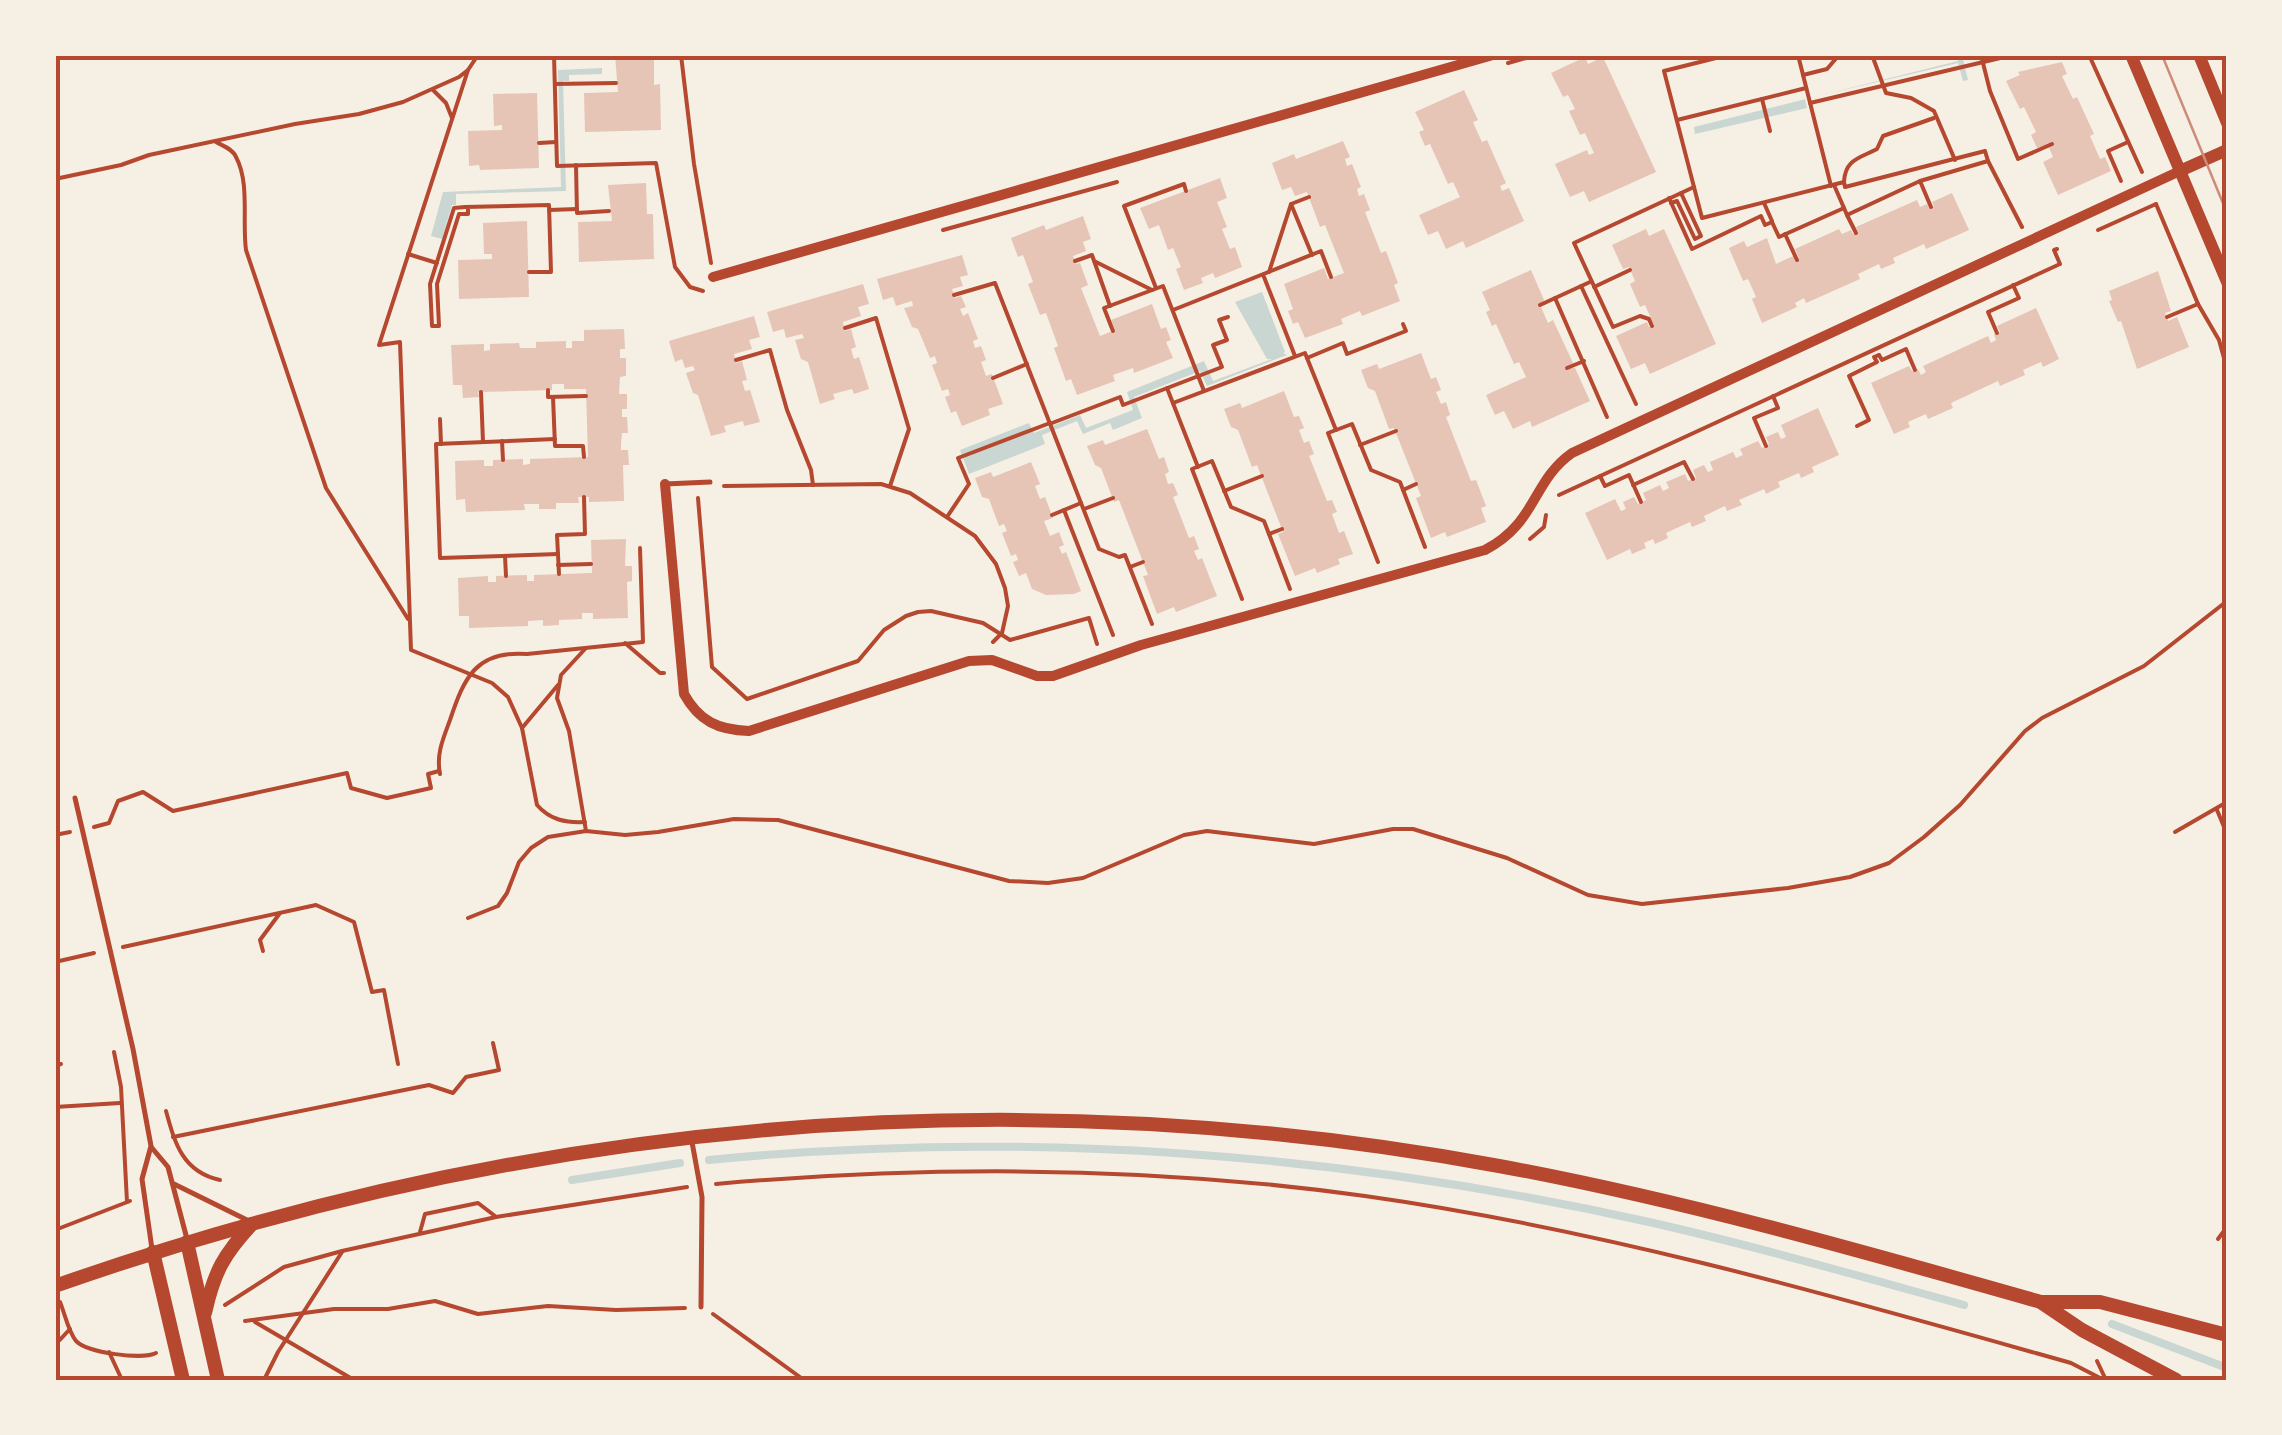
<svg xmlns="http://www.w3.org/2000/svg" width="2282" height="1435" font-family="'Work Sans',sans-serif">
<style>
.water{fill:#c9d6d2}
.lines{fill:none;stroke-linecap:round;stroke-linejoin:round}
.stream{stroke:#c9d6d2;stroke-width:8}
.building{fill:#e6c5b7}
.path{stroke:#b5482f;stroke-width:4}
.service{stroke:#b5482f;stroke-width:5}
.minor{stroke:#b5482f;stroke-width:10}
.tertiary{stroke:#b5482f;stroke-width:12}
.secondary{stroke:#b5482f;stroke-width:14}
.tram{stroke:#cf8b77;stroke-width:2.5}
.neatline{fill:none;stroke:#b5482f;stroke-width:4}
</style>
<rect width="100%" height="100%" fill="#f6efe4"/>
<g class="water">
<path d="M1957 55H1962L1968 80 1963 81 1958 63 1805 99 1807 108 1695 134 1694 127 1958 61Z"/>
<path d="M602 68V74L569 75V81H563L566 191 456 194V205H452L442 239 431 236 443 192 561 187 558 70Z"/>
<path d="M1262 292 1285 352 1283 353 1287 355 1207 386 1200 371 1134 397 1142 418 1113 430 1110 423 1083 434 1077 421 1042 435 1045 444 969 474 960 450 1029 423 1034 433 1080 415 1086 428 1133 410 1127 392 1204 361 1213 381 1272 359H1267L1235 302Z"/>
</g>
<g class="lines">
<g class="stream">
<path d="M709 1160C1023 1129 1341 1153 1649 1222 1755 1246 1859 1276 1964 1305"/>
<path d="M572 1180 680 1163"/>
<path d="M2112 1324 2227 1368"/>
</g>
</g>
<g class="building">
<path d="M615 55H654V85L660 84 661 130 585 132 584 93 618 92Z"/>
<path d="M1585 57 1588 64 1603 57 1656 172 1589 202 1584 191 1570 197 1555 164 1587 150 1589 155 1594 153 1585 133 1580 135 1569 111 1575 109 1568 95 1563 97 1551 73Z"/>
<path d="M2062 62 2067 74 2062 76 2073 99 2077 97 2094 134 2090 136 2100 159 2105 157 2111 171 2058 195 2043 162 2053 157 2049 148 2052 144 2037 148 2031 135 2036 132 2024 107 2020 109 2006 81 2020 75 2018 72Z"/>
<path d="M1464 90 1478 120 1473 122 1475 127 1482 142 1487 140 1506 183 1500 186 1502 191 1509 188 1524 221 1466 248 1463 241 1446 249 1438 231 1428 235 1419 215 1460 197 1453 182 1448 184 1430 144 1425 146 1419 132 1424 130 1415 112Z"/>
<path d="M537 93 539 168 480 170 479 165 469 166 468 131 502 130V125L494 126 493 94Z"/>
<path d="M1343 141 1350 157 1345 159 1347 166 1352 164 1361 187 1357 189 1359 196 1364 194 1370 210 1365 212 1381 253 1386 251 1398 283 1394 285 1400 301 1362 316 1360 311 1341 319 1343 324 1305 338 1298 322 1293 324 1288 311 1293 309 1284 284 1324 268 1328 279 1344 273 1325 225 1320 227 1307 192 1295 196 1291 187 1282 190 1272 163 1294 154 1296 159Z"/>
<path d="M1220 178 1227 198 1217 202 1227 227 1222 229 1230 249 1235 247 1242 267 1215 278 1213 273 1201 278 1203 283 1184 290 1176 269 1181 267 1173 248 1168 250 1159 225 1149 229 1140 208Z"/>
<path d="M646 183 647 214H653L654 259 579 262 578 222 612 221 608 185Z"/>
<path d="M1952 193 1969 230 1926 249 1924 244 1893 258 1895 263 1881 269 1879 264 1858 274 1860 279 1806 303 1804 298 1795 303 1797 307 1762 323 1752 299 1756 297 1748 279 1743 281 1729 248 1744 241 1747 247 1767 238 1776 264 1793 256 1795 260 1799 258 1795 249 1839 229 1842 234 1851 230 1853 234 1858 232 1856 227 1917 200 1920 207 1927 204 1929 208 1934 206 1932 202Z"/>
<path d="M1083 216 1091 239 1083 242 1086 251 1073 256 1076 264 1080 263 1088 285 1081 288 1100 336 1115 330 1111 320 1152 304 1161 329 1166 327 1171 340 1166 342 1173 358 1134 373 1133 368 1113 375 1115 381 1077 395 1071 379 1066 381 1054 348 1058 346 1046 313 1040 315 1028 284 1033 282 1023 255 1018 257 1011 238 1044 225 1046 230Z"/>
<path d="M527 221 529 297 459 299 458 260 492 259V254H484L483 223Z"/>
<path d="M1646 229 1649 236 1664 229 1716 344 1650 374 1645 363 1631 369 1616 336 1647 322 1649 327 1654 325 1645 305 1640 307 1630 284 1635 281 1629 267 1623 269 1612 245Z"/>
<path d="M962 255 968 275 960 277 963 286 952 289 955 298 961 296 966 307 960 309 963 316 968 313 978 339 973 341 975 348 981 346 986 360 981 362 986 376 992 374 1003 404 988 409 990 415 962 426 956 411 951 413 945 397 950 395 948 389 942 391 932 365 937 363 935 356 930 358 918 329 912 327 904 308 913 306 912 301 896 306 893 297 883 300 877 279Z"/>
<path d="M1531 270 1544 300 1540 305 1548 323 1553 320 1573 363 1567 368H1575L1590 401 1532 427 1530 421 1513 429 1504 411 1495 415 1486 395 1526 377 1519 362 1514 364 1496 324 1492 326 1486 312 1490 310 1482 292Z"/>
<path d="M2158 271 2171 311 2165 313 2167 317 2168 321 2177 317 2189 347 2137 369 2121 321 2118 322 2109 301 2112 300 2109 291Z"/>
<path d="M863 284 869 304 858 307 861 316 843 322 845 331 851 329 856 347 851 349 854 359 859 357 869 389 854 394 852 389 833 394 835 399 820 404 808 362 801 359 795 340 804 338 802 334 786 338 784 329 773 332 767 312Z"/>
<path d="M2036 308 2059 359 2043 367 2041 362 2023 370 2025 375 2000 386 1998 381 1951 403 1953 408 1928 419 1926 414 1908 422 1910 427 1894 434 1871 383 1909 366 1912 371 1918 369 1921 375 1926 372 1923 366 1988 336 1991 343 1996 340 1994 334 2000 332 1997 326Z"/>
<path d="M754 316 760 337 749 340 752 349 734 354 736 363 742 361 747 380 742 381 745 391 750 390 760 422 744 426 743 421 724 426 726 432 711 436 698 395 693 393 686 373 695 370 693 366 685 368 682 359 675 362 669 341Z"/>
<path d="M624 329 625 349H620V358H626V376L620 377 619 394H627V409H622V417H627L628 433H622L621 444V450H628L629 465H623L624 501 589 502V497H578L579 503H556V509H539V504H524L525 510 466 512 465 499 456 500 455 461 484 460V466H493V460L523 459V465L530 464V459L588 457 586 389H564V384H552V390L478 392 479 397 463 398 462 385H453L451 345 484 344V351L490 350V344L519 343 520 348H536V342L566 341V348H572V341H584V330Z"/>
<path d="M1421 353 1431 379 1436 377 1441 390 1436 392 1441 404 1446 402 1450 415 1446 417 1471 481 1476 480 1486 506 1481 508 1486 522 1447 537 1445 532 1431 538 1416 498 1421 496 1394 428 1389 429 1375 391 1368 388 1361 370 1377 364 1379 369Z"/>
<path d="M1284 391 1294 417 1299 416 1304 428 1299 430 1304 443 1309 441 1314 454 1309 456 1327 501 1332 500 1337 512 1332 514 1339 533 1344 531 1353 554 1338 559 1340 564 1317 573 1315 568 1295 576 1278 534 1283 532 1257 465 1252 467 1238 430 1231 427 1224 409 1240 403 1242 408Z"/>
<path d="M1818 408 1839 455 1812 467 1814 472 1801 478 1799 473 1778 482 1780 487 1766 494 1764 489 1739 500 1742 505 1727 511 1725 506 1704 516 1706 521 1692 527 1690 522 1666 533 1668 538 1655 544 1653 539 1644 543 1646 548 1632 554 1630 549 1607 560 1585 513 1615 499 1621 511 1626 509 1623 502 1634 497 1638 504 1646 500 1643 493 1660 485 1663 491 1669 488 1666 482 1685 474 1688 481 1696 478 1693 470 1704 465 1708 472 1713 470 1710 462 1733 452 1736 458 1743 455 1740 449 1758 441 1762 448 1766 446 1769 444 1766 437 1778 432 1781 439 1786 437 1781 425Z"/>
<path d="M1147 429 1159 459 1164 457 1169 472 1165 474 1168 484 1173 483 1178 495 1173 497 1189 538 1194 536 1199 549 1194 551 1198 560 1202 558 1217 596 1176 612 1174 607 1157 614 1143 576 1148 575 1119 500 1114 502 1101 468 1095 465 1087 446 1103 440 1105 445Z"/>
<path d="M1031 462 1040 484 1035 486 1040 499 1045 497 1053 518 1044 521 1050 536 1059 532 1064 545 1059 547 1062 554 1066 552 1081 591 1074 594 1046 595 1032 589 1026 573 1019 576 1013 562 1018 560 1016 554 1011 556 1002 533 1007 531 1004 524 999 526 989 499 982 497 975 478 991 472 993 477Z"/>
<path d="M626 539 625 566H632V581L627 582 628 618 593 619V613H582V619L559 620V625L543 626V620L528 621V626L469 628V616H459L458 578 488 576V582H496V576L527 575V581H534V575L592 573 591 540Z"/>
</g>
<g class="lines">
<g class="path">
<path d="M554 55 557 166 656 163 675 267 690 287 703 291"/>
<path d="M681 55 694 164 711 263"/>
<path d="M1728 55 1664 71 1702 218 1844 182 1845 187 1985 151 1988 161"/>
<path d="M1798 55 1831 186"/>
<path d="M1872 55 1886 93 1911 98 1934 111 1955 160"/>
<path d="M1981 55 1990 91 2018 159 2052 144"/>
<path d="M2089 55 2142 172"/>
<path d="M1508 63 1537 55"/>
<path d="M468 70 379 345 400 342 411 650 492 683 508 697 522 728"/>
<path d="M1803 75 1827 69 1839 55"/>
<path d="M555 84 616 83"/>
<path d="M433 90 446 103 452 118"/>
<path d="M1762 99 1770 131"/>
<path d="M1810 103 2013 55"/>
<path d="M1677 120 1806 88"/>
<path d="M216 142C223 146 233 149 236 157 250 183 242 221 246 250L326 488 408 619"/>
<path d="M539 143 556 142"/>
<path d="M576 165 577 213 609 211"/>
<path d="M55 179 121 165 149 155 295 124 359 114 403 102 459 77 468 70 478 55"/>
<path d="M1920 181 1931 207"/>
<path d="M2121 181 2108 151 2128 142"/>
<path d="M1844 182C1845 159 1860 158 1877 149L1883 136 1934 118"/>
<path d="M1834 185 1844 208"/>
<path d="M1669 198 1692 249 1761 216 1765 225 1772 222 1779 237 1844 208 1847 215 1920 181 1988 161 2022 227"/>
<path d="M1671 203 1677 201 1695 239 1701 236 1681 193"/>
<path d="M1764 203 1772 221"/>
<path d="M1291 204 1312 255"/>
<path d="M2156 204 2198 304 2219 340 2227 369"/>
<path d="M468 207V214H459L437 284 439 326H432L430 284 454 208 465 207 549 205 551 272H529"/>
<path d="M549 210 577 209"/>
<path d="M1847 215 1856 233"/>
<path d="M943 230 1117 182"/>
<path d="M2098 230 2156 204"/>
<path d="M1785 234 1797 260"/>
<path d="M408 254 437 263"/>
<path d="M1075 261 1092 255 1110 306"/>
<path d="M1094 261 1152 290"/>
<path d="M1269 272 1291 204 1309 197"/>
<path d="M1264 277 1295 356"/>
<path d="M1581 286 1636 404"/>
<path d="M1594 287 1630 270"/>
<path d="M1156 288 1124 206 1184 184 1186 191"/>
<path d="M954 295 995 283 1099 549 1119 557 1125 555 1152 624"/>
<path d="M1555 298 1607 417"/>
<path d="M1540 305 1590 282"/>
<path d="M1173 310 1321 251 1331 277"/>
<path d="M2167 317 2198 304"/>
<path d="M1652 326 1649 319 1640 316 1613 327 1574 243 1694 187"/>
<path d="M845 328 876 318 909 429 890 486"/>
<path d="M1113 331 1104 308 1163 286 1204 391"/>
<path d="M1997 333 1988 312 2019 298 2013 285"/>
<path d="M1879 355 1882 360 1906 349 1915 370"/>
<path d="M1307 358 1343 343 1347 354 1406 331 1403 324"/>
<path d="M736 360 770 350 787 410 811 470 813 485"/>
<path d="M1567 368 1584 361"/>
<path d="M993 378 1027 364"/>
<path d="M1167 388 1198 467"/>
<path d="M548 390V397L586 396"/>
<path d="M481 392 483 442"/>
<path d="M553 397 555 446H583L584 457"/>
<path d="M1173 403 1305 353 1336 430"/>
<path d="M440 419 441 444"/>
<path d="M1052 423 1120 397 1123 405 1222 367 1213 345 1227 340 1219 320 1228 317"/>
<path d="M1857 426 1869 420 1849 376 1877 362 1874 357 1879 355"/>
<path d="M555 439 436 444 440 558 558 554"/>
<path d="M502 441 503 460"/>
<path d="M1360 445 1396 431"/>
<path d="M1766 446 1754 418 1778 408 1773 396"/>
<path d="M1600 476 1605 486 1629 475 1641 502"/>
<path d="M1633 485 1684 462 1693 479"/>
<path d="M724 486 881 484 910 493 975 536 996 564 1005 588 1008 606 1002 633 993 642"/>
<path d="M1403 490 1416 484"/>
<path d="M1224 491 1262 476"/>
<path d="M1559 495 2060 264 2054 250 2057 249"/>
<path d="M698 498 712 667 747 699 858 661 884 630 906 616 918 612 931 611 983 623 1010 640 1089 618 1097 644"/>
<path d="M1084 509 1113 498"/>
<path d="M1064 510 1113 635"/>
<path d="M1052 515 1081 503"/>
<path d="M947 517 969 484 958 458 1050 423"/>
<path d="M1269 534 1282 529"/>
<path d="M1530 539 1544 527 1546 515"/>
<path d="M505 556 506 576"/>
<path d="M1378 562 1328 433 1352 424 1371 470 1400 482 1425 547"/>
<path d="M558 565 591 564"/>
<path d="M1130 567 1143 562"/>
<path d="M559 574 557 535 585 534 584 497"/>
<path d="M1242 599 1192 469 1212 461 1231 507 1264 521 1290 589"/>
<path d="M625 643 660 673H664"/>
<path d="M585 649 561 675 557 698 569 731 586 831"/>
<path d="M558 685 522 728 537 805C550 820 566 823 585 822"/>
<path d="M440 774C436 754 443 739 450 720 464 678 476 650 527 654L643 642 640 548"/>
<path d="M2217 810 2227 834"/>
<path d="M94 827 109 823 118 801 143 792 173 811 347 773 351 788 387 798 431 788 428 774 439 771"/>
<path d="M2175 832 2227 802"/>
<path d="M55 835 70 832"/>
<path d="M468 918 498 906 507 893 519 862 531 848 548 837 586 831 625 835 658 832 734 819 778 820 1009 881 1048 883 1083 878 1184 835 1207 831 1314 844 1393 829H1413L1507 858 1588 895 1642 904 1788 888 1850 877 1889 863 1924 837 1960 805 2025 731 2042 718 2144 666 2227 601"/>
<path d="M123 947 316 905 354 922 372 992 384 990 398 1064"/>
<path d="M263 951 260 940 280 913"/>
<path d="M55 962 94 953"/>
<path d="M114 1052 121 1087 127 1202"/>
<path d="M55 1066 61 1064"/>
<path d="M55 1107 120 1103"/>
<path d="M166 1111C175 1144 183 1172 220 1180"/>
<path d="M173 1137 429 1085 453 1093 466 1077 499 1070 493 1043"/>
<path d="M716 1184C932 1165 1150 1166 1365 1196 1606 1230 1837 1297 2071 1363L2104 1380"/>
<path d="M55 1230 130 1201"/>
<path d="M420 1232 425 1214 478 1203 495 1216"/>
<path d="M2218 1239 2227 1227"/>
<path d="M60 1302C65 1314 68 1331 76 1341 88 1353 142 1360 156 1353"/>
<path d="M225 1305 284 1267 342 1251 496 1217 687 1187"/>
<path d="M713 1314 804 1380"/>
<path d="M245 1321 334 1309H388L435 1301 478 1314 548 1306 616 1310 685 1308"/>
<path d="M255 1322 354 1380"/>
<path d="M55 1345 70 1329"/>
<path d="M109 1352 122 1380"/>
<path d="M2097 1361 2106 1380"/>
<path d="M264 1380 278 1352 342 1252"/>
</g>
<g class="service">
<path d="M665 484 710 482"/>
<path d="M75 798 133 1049 151 1146 142 1179 152 1249"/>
<path d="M692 1142 702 1197 701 1307"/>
<path d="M152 1148 168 1167 187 1239"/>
<path d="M174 1184 247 1220"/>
</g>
<g class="minor">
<path d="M713 277 1493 55"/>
<path d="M665 484 684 694C699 721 718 730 749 731L969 661 992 660 1037 676H1053L1141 645 1485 550C1537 523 1532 481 1572 453L2182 170"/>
</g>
<g class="tertiary">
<path d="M2131 55 2227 282"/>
<path d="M2199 55 2227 123"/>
<path d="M2182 170 2227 150"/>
</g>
<g class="secondary">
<path d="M187 1242 218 1380"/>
<path d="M153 1252 183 1380"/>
<path d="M55 1286C526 1120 1006 1075 1499 1166 1683 1200 1861 1251 2041 1302H2100L2227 1335"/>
<path d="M2042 1303 2082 1330 2176 1380"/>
<path d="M205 1313C214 1272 224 1254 252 1224"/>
</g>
<path class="tram" d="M2162 55 2227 213"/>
</g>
<rect width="2282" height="1435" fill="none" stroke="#f6efe4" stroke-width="115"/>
<rect x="58" y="58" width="2166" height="1320" class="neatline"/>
</svg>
